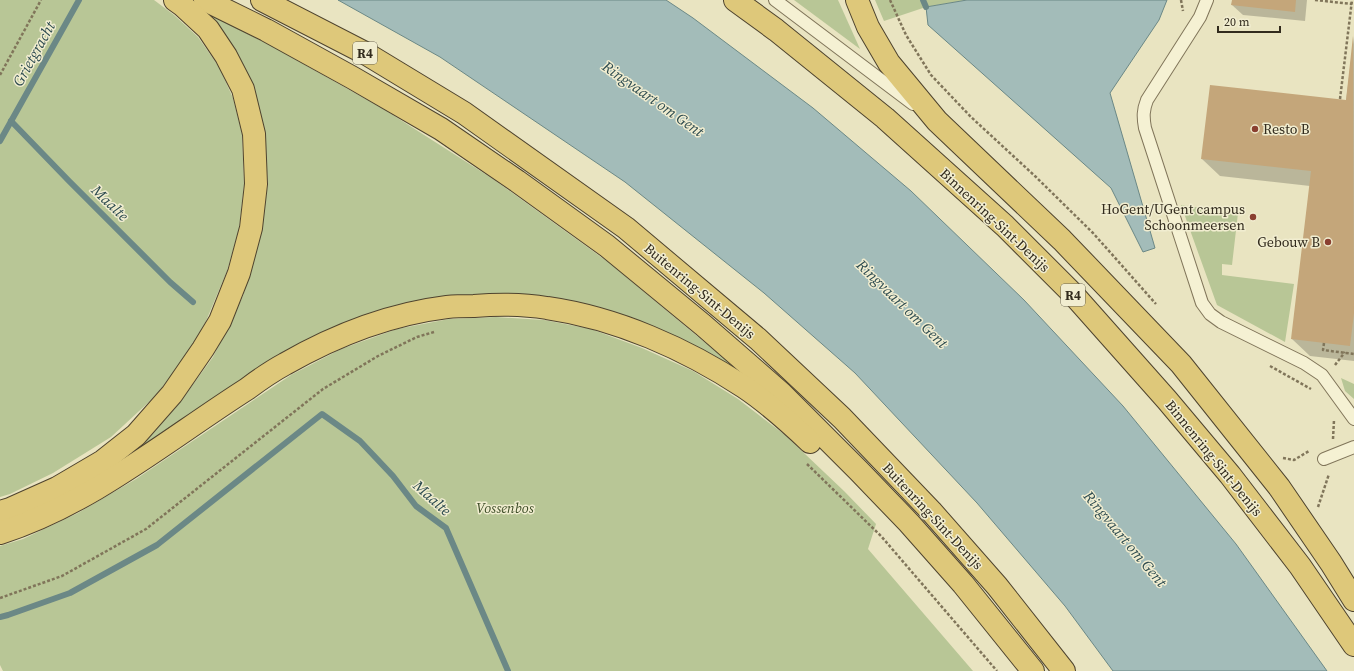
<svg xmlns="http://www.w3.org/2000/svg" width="1354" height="671" font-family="'Source Serif 4',serif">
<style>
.green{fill:#b8c696}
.water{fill:#a3bcb9;stroke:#6b8886}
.shadow{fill:#0003}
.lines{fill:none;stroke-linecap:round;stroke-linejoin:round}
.stream{stroke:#6b8886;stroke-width:6}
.building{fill:#c4a67a}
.service-casing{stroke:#80755a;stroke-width:14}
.trunk-casing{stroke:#4e432e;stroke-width:24}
.path{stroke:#80755a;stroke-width:2.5;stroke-dasharray:3 2;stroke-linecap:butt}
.service{stroke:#f5f1d3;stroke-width:12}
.trunk{stroke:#dec87a;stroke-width:22}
.poi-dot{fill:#8a3f30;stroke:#f1edd0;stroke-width:1.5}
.labels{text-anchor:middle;stroke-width:3;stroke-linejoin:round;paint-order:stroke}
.shield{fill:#f1edd0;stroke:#6b6553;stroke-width:1}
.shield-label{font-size:13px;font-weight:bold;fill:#322b1d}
.poi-label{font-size:14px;fill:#322b1d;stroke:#f1edd0;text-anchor:end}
.street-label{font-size:14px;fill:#322b1d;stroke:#f1edd0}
.park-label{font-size:14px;font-style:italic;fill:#3c4c26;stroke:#f1edd0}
.water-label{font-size:15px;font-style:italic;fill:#2e4c50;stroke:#f1edd0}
</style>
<rect width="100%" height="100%" fill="#e9e4c1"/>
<g class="green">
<path d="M0 0H154L174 15 198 37 219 67 233 98 242 134 244 185 239 229 227 271 206 321 180 367 151 400 111 437 53 473 10 494 0 497Z"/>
<path d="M794 0H838L860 49Z"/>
<path d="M875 0H967L926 7 884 21Z"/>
<path d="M199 9 268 44 385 110 493 179 608 262 744 375 611 312 423 301 349 321 279 357 141 447 178 405 213 357 243 296 261 233 268 183 263 129Z"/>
<path d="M1181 205 1238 213 1232 265 1222 264V275L1294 284 1285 342 1217 305Z"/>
<path d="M496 317 544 320 591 329 642 348 693 371 738 399 785 435 844 491 876 524 868 549 973 671H3L0 665V546L23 539 78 513 136 479 291 375 341 349 397 329 449 319Z"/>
<path d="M1341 378 1354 384V399L1345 391Z"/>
</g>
<g class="water">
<path d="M338 0H666L693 18 813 108 911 191 1024 300 1123 406 1236 544 1327 671H1113L1065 606 977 503 855 373 764 293 625 182 440 57Z"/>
<path d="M967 0H1167L1159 20 1110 93 1155 248 1143 252 1111 188 928 25 926 7Z"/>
</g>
<g class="shadow">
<path d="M1233 0H1307L1305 21 1243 15 1232 5Z"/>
<path d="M1354 36V361L1310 356 1292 339 1310 186 1220 176 1202 159 1346 101Z"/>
</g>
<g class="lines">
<g class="stream">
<path d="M923 0 926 7"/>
<path d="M11 121 69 181 170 282 193 302"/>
<path d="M0 141 79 0"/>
<path d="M0 617 8 615 70 593 157 545 322 414 360 441 393 476 416 506 446 528 508 671"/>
</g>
</g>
<g class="building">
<path d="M1232 0H1296L1295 12 1231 5Z"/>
<path d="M1353 36 1354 313 1350 346 1291 339 1311 171 1201 159 1210 85 1346 100Z"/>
</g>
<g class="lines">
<defs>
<g id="service">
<path d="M775 0 913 104"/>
<path d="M1207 0 1200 17 1147 100C1143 110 1143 117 1145 128L1202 303 1210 314 1221 322 1304 363 1322 375 1354 419"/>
<path d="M1324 459 1354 447"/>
</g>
<g id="trunk">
<path d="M205 0 266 30 353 78 441 129 517 181 607 246 703 325 781 393 859 471 909 523 963 584 1033 671"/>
<path d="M262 0 365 53 464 113 626 228 758 339 842 418 931 511 997 586 1064 671"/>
<path d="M735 0 776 30 885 118 1005 226 1072 293 1167 400 1230 475 1300 566 1354 645"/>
<path d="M857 0 868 27 889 63 937 121 1062 240 1181 364 1279 487 1331 563 1354 600"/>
<path d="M0 512 10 509 57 488 103 461 136 435 172 394 203 349 220 321 239 273 251 228 256 184 254 134 243 89 226 56 208 29 182 5 175 0"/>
<path d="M0 533C91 504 167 440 247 389 259 380 272 371 285 364 334 336 390 314 447 307 456 306 465 306 474 306 498 304 523 304 547 308 617 318 686 349 744 387 768 403 790 423 810 442"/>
</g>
</defs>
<use href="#service" class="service-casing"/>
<use href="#trunk" class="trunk-casing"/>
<g class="path">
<path d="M890 0 906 35 931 75 971 117 1036 177 1093 233 1156 304"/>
<path d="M1181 0 1183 11"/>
<path d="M1315 0 1352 4"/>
<path d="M0 75 41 0"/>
<path d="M1340 99 1352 0"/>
<path d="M1324 343 1323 350 1354 354"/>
<path d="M1335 365 1345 352"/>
<path d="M1270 366 1311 389"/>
<path d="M1333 439 1334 420"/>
<path d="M1283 458 1294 460 1309 451"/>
<path d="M807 464 881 536 997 671"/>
<path d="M1318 507 1329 474"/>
<path d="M0 598 62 576 146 529 323 389 378 356 417 337 434 332"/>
</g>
<use href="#service" class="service"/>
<use href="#trunk" class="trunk"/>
</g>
<g class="poi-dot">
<circle cx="1255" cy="129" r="4"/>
<circle cx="1253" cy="217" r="4"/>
<circle cx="1328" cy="242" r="4"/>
</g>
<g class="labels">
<g class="shield">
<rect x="353" y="42" width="24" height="22" rx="3"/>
<rect x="1061" y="284" width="24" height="22" rx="3"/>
</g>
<g class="shield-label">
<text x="365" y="58">R4</text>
<text x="1073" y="300">R4</text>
</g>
<g class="poi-label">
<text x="1263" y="134" text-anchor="start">Resto B</text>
<text x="1245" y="214">HoGent/UGent campus<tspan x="1245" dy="16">Schoonmeersen</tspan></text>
<text x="1320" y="247">Gebouw B</text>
</g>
<g class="street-label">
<text transform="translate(995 220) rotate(43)" y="5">Binnenring-Sint-Denijs</text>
<text transform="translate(700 291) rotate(40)" y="5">Buitenring-Sint-Denijs</text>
<text transform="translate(1214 458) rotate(51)" y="5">Binnenring-Sint-Denijs</text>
<text transform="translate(933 516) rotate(47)" y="5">Buitenring-Sint-Denijs</text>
</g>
<g class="park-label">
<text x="505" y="513">Vossenbos</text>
</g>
<g class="water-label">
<text transform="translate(34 54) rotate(-61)" y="5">Grietgracht</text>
<text transform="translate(653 99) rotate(35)" y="5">Ringvaart om Gent</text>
<text transform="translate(110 203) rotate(44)" y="5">Maalte</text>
<text transform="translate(902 304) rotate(44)" y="5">Ringvaart om Gent</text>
<text transform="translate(432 498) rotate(42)" y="5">Maalte</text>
<text transform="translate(1125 539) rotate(50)" y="5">Ringvaart om Gent</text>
</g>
</g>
<path d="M1218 26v6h62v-6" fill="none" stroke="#322b1d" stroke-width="2"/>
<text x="1224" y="26" font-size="12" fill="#322b1d" stroke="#f1edd0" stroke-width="3" paint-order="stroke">20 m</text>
</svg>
